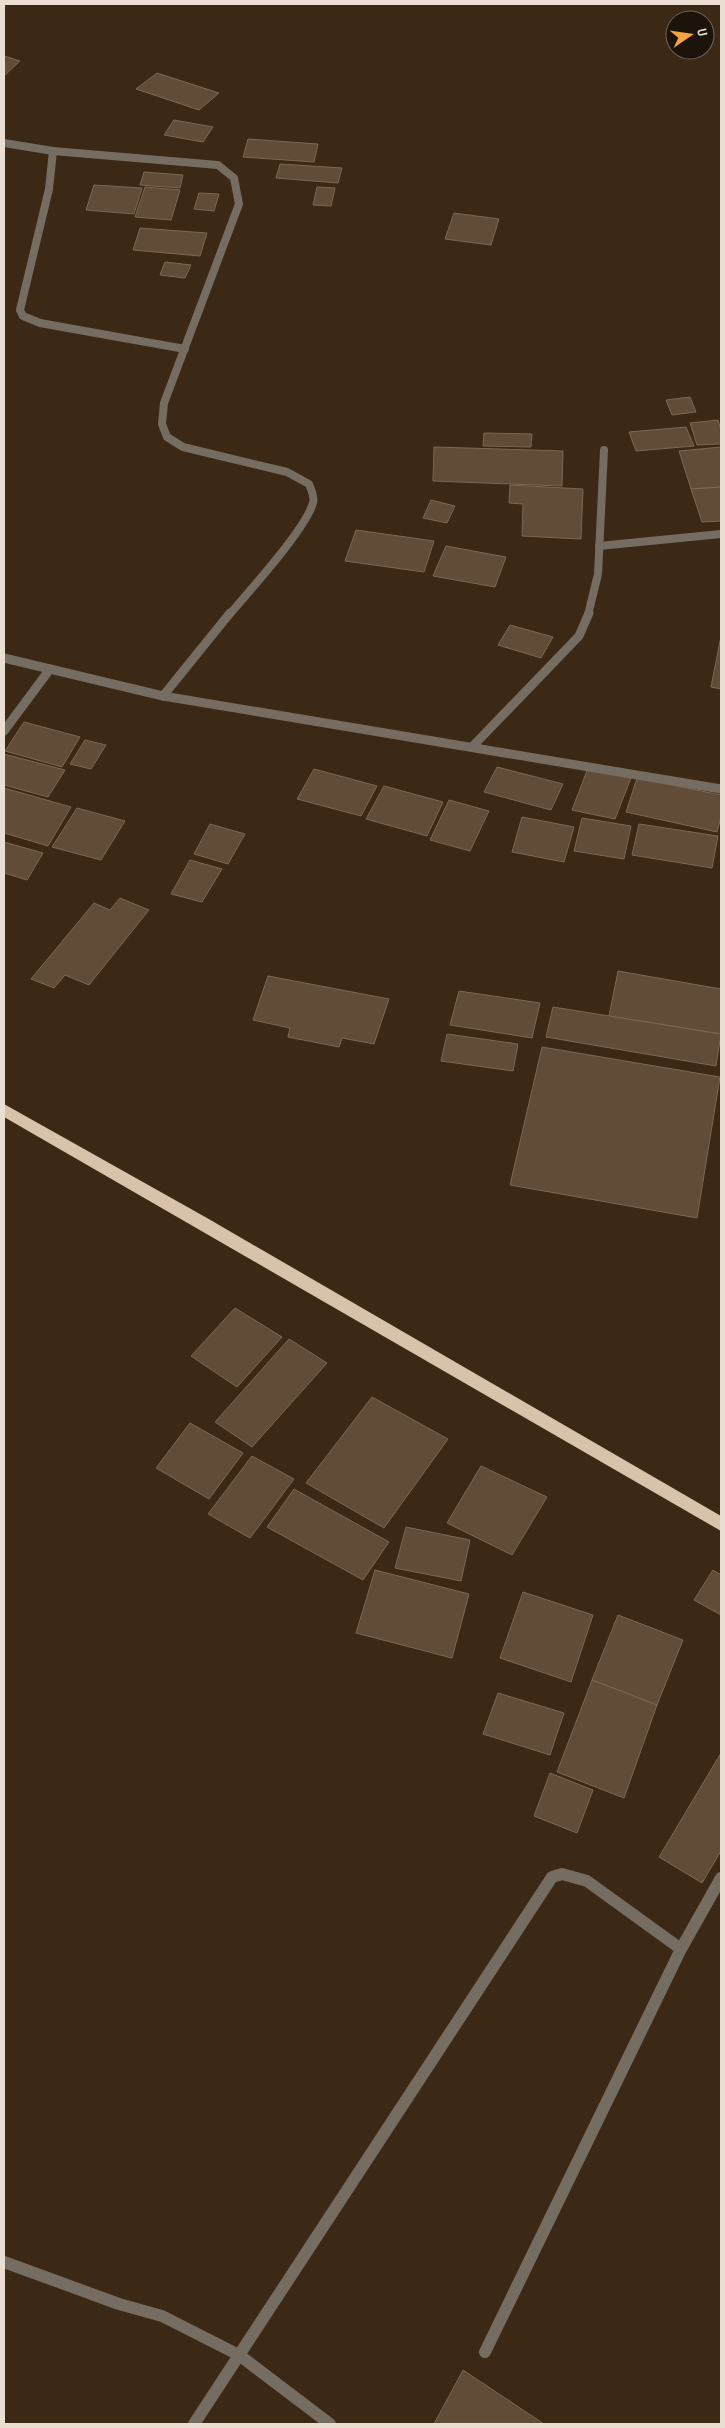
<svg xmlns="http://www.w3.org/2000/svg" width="725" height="2428" font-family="'Sofia Sans Condensed',sans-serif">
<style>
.building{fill:#604c37;stroke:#7d6852}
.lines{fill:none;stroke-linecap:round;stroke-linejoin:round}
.lane{stroke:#756c62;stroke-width:12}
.street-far2{stroke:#756c62;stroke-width:8}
.street-far1{stroke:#756c62;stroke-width:9}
.street{stroke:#756c62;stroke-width:12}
.highway{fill:#d9c2aa;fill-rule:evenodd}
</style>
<rect width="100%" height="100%" fill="#3b2915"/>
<g class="building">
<path d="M4 56 20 61 4 76Z"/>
<path d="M157 73 219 93 199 110 136 89Z"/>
<path d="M174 120 213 127 203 142 164 135Z"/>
<path d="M248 139 318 144 314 162 243 157Z"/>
<path d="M280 164 342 168 338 183 276 178Z"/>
<path d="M144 172 183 175 180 188 140 185Z"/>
<path d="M94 185 142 188 134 214 86 210Z"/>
<path d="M145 187 180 190 171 220 135 217Z"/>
<path d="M317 187 335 188 331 206 313 205Z"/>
<path d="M199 193 219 194 214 211 194 209Z"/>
<path d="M454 213 499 219 491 245 445 239Z"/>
<path d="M140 228 207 233 200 256 133 250Z"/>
<path d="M165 262 191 265 185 278 160 275Z"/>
<path d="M690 397 696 412 672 415 666 400Z"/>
<path d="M718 420 721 430V444L697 445 690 423Z"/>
<path d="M686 427 694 446 636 451 629 432Z"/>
<path d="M484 433 532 434 531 447 483 446Z"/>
<path d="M434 447 563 451 562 486 433 481Z"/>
<path d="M721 447V487L691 489 679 451Z"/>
<path d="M510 485 583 489 581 539 522 536 523 504 509 503Z"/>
<path d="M721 487V521L702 522 691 489Z"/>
<path d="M431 500 455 506 447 523 423 518Z"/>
<path d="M356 530 434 541 424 572 345 561Z"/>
<path d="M446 546 506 557 495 587 433 576Z"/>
<path d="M510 625 553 637 541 658 498 645Z"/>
<path d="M721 636V689L711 687Z"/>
<path d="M24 722 80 737 62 767 5 751Z"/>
<path d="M85 740 106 745 91 769 70 764Z"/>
<path d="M4 754 65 770 48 797 4 785Z"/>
<path d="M497 767 563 784 551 810 484 792Z"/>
<path d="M588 768 631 778 615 819 572 810Z"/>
<path d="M314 769 377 786 361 816 297 799Z"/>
<path d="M637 778 721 795V817L717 832 626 812Z"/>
<path d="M384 786 443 802 427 836 366 819Z"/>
<path d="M4 788 71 807 48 846 4 833Z"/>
<path d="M449 800 489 811 470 851 430 840Z"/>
<path d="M77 808 125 821 101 860 52 847Z"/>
<path d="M522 817 574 827 564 862 512 852Z"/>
<path d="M582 818 631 826 624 859 574 851Z"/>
<path d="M210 824 245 834 228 864 194 854Z"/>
<path d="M639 824 718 836 712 868 632 855Z"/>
<path d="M4 842 43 853 27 880 4 873Z"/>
<path d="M190 860 222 869 202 902 171 894Z"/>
<path d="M120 898 149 910 89 985 65 975 54 988 31 979 94 903 110 910Z"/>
<path d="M618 971 721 989V1034L609 1016Z"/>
<path d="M268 976 389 999 374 1044 342 1038 339 1047 288 1037 290 1028 253 1020Z"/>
<path d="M459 991 540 1003 532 1038 450 1025Z"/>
<path d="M553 1007 721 1034 716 1066 546 1037Z"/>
<path d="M447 1034 518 1044 513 1071 441 1061Z"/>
<path d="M542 1047 720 1077 697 1218 510 1185Z"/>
<path d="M235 1308 282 1337 237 1387 191 1356Z"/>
<path d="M289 1339 327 1363 252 1447 215 1422Z"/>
<path d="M372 1397 448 1439 384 1528 306 1483Z"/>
<path d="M190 1423 243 1453 209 1499 156 1468Z"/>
<path d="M252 1456 294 1479 250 1538 208 1514Z"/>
<path d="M481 1466 547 1497 512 1555 447 1523Z"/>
<path d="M294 1489 389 1542 363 1580 267 1527Z"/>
<path d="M406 1527 470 1540 461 1581 395 1568Z"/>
<path d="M375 1570 469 1594 452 1658 356 1633Z"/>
<path d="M713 1570 721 1575V1615L694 1600Z"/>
<path d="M523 1592 593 1615 571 1682 500 1658Z"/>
<path d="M618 1615 683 1640 657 1705 592 1680Z"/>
<path d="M592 1680 657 1705 624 1798 557 1772Z"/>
<path d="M498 1693 564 1713 550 1755 483 1734Z"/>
<path d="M721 1753V1851L702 1883 659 1857Z"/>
<path d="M550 1773 593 1790 577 1833 534 1816Z"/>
<path d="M463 2370 544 2424H434Z"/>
</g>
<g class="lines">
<g class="lane">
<path d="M485 2352 681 1949 721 1878"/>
<path d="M194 2424 552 1877 562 1874 587 1881 681 1949"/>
</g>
<g class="street-far2">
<path d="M4 143 53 151 49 189 20 310 23 316 40 323 185 349"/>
<path d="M53 151 218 165 234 178 239 204 164 403 162 424 167 437 183 447 287 472 309 484C311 490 315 497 313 503 305 530 250 590 229 615"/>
<path d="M599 546 721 534"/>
<path d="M588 615 598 574 604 450"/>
</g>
<g class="street-far1">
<path d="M4 658 163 696 721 789"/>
<path d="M163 696 230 613"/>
<path d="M4 731 50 669"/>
<path d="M472 747 579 636 589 613"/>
</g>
<path class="street" d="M4 2262 119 2304 162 2316 239 2355 330 2424"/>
<path class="highway" d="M4 1104 207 1218 721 1516V1531L4 1117Z"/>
</g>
<rect width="725" height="2428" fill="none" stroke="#ebdfd3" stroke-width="10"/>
<g transform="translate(690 35) rotate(77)"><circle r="24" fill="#1c140b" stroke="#6f655b"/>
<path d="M0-4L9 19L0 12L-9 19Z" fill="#f3a443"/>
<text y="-8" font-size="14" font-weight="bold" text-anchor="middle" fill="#ebdfd3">U</text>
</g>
</svg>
